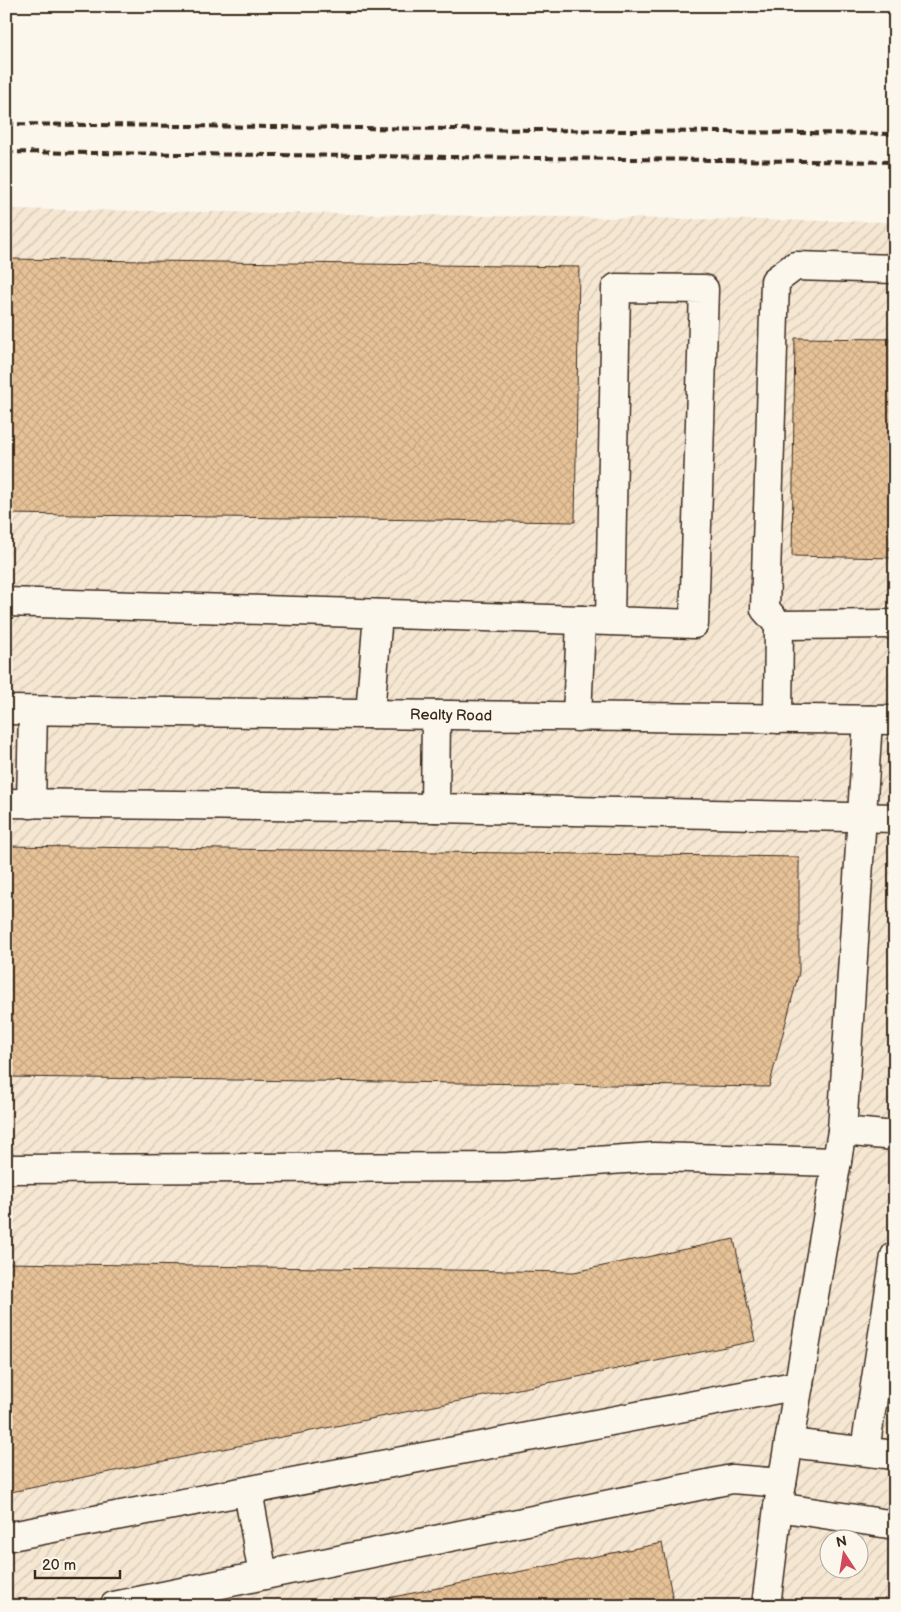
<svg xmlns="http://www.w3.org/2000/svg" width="901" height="1612" font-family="'Balsamiq Sans',sans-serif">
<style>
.industrial{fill:url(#industrial-furrows);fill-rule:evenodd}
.building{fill:url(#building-cross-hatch);stroke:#3b2a1e}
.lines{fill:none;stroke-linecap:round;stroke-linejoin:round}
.minor-casing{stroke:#3b2a1e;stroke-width:31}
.minor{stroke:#fbf7ec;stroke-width:28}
.rail{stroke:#3b2a1e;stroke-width:4;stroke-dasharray:8 4;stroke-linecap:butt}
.labels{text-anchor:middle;stroke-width:4;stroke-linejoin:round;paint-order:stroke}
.street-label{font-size:15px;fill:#3b2a1e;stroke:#fbf7ec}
</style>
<defs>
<pattern id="industrial-furrows" width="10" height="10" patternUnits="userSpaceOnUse" patternTransform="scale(1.25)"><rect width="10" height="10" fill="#f5e7d2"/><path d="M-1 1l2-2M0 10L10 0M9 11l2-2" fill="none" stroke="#d3c6b4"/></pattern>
<pattern id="building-cross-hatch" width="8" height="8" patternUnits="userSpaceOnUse" patternTransform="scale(1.25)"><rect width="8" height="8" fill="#e7c297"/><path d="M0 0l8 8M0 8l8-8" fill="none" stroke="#c7a782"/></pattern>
</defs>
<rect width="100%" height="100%" fill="#fbf7ec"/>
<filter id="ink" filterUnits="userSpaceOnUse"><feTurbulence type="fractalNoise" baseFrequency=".02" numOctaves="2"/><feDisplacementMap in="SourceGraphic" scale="10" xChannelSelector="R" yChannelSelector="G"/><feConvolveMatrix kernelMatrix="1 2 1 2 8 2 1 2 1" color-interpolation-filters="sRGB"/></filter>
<g filter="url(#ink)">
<path class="industrial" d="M6 209 895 222V1606H6ZM828 1540H858V1570H828Z"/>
<g class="building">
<path d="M6 259 579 267 575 522 6 514Z"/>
<path d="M795 338 895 339V558L792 556Z"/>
<path d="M6 846 799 857V972L769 1087 6 1077Z"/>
<path d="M734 1239 755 1341 6 1493V1263L574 1272Z"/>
<path d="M662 1543 674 1606H348Z"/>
</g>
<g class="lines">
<defs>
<g id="minor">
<path d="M895 269 795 266 775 281 765 609 779 625 895 624"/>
<path d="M6 602 581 620"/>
<path d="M6 710 895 720"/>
<path d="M370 714 378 614"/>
<path d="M577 717 581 620 694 624 704 289 616 288 610 621"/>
<path d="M778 719 779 625"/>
<path d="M868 720 842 1131 895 1136"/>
<path d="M6 803 435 808 895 818"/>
<path d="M31 804 33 711"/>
<path d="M435 808 436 715"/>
<path d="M842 1131 778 1507 895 1525"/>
<path d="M6 1169 508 1167 654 1157 837 1162"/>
<path d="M789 1443 895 1455"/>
<path d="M865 1450 895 1256"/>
<path d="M248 1491 263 1575"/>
<path d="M6 1537 799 1385"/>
<path d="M114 1606 732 1479 782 1483"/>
<path d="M766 1606 778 1507"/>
</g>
</defs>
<use href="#minor" class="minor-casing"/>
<use href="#minor" class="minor"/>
<g class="rail">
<path d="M6 124 895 134"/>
<path d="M6 152 895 162"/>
</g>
</g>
</g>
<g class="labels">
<g class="street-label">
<text transform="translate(451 715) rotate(1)" y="5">Realty Road</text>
</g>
</g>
<rect width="901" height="1612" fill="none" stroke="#fbf7ec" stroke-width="25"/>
<rect x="12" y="12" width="876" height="1587" fill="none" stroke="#3b2a1e" stroke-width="2" filter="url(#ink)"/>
<g transform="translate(844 1554) rotate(348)"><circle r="24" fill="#fbf7ec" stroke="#aea59a"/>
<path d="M0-4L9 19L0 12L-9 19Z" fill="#d1495b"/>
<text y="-8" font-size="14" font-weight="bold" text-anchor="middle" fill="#3b2a1e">N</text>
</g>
<path d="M35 1570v8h85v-8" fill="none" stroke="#3b2a1e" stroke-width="2.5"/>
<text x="42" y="1570" font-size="15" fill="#3b2a1e" stroke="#fbf7ec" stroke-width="4" paint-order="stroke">20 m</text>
</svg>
